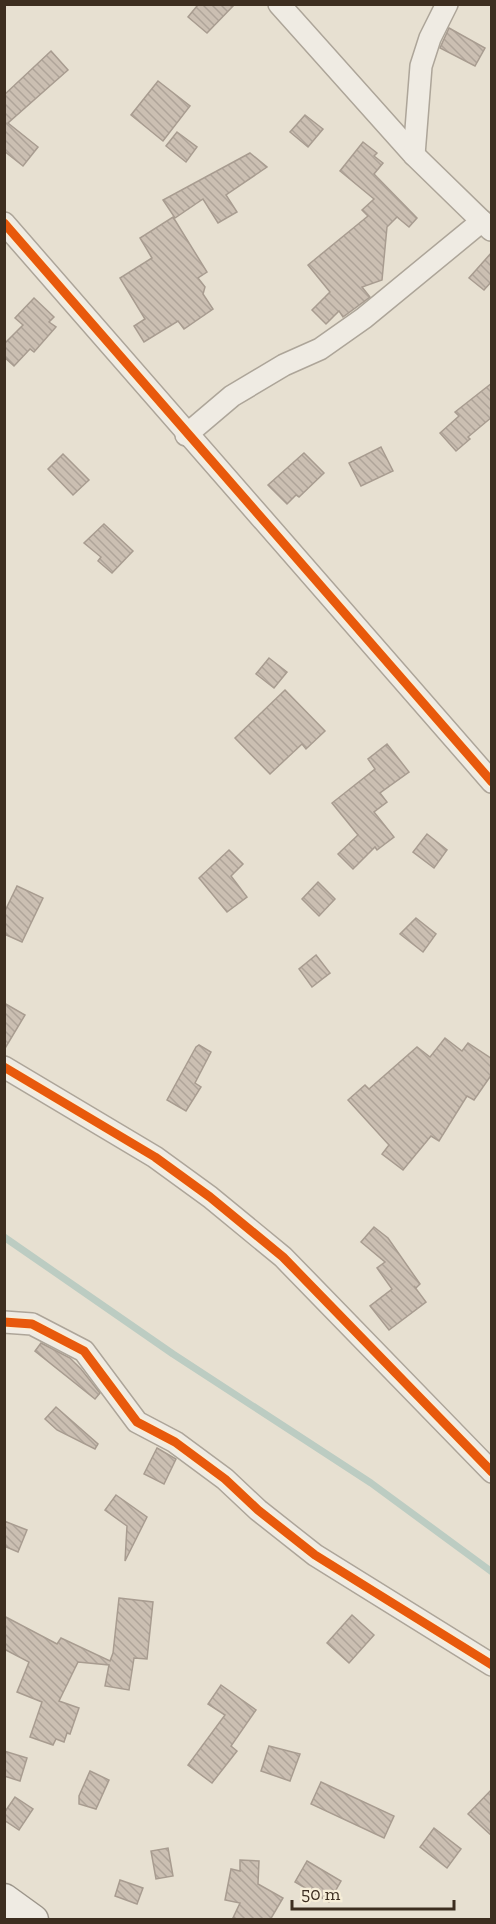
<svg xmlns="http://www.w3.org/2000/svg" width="496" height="1924" font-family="'Zilla Slab',serif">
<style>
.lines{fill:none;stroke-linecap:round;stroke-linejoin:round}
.stream{stroke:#bcccc2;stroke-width:7}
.building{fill:url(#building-back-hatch);stroke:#a89c90;stroke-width:1.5}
.street-casing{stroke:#ada599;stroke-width:24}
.secondary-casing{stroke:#9c958a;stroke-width:33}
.street{stroke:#efebe3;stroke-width:21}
.secondary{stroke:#efebe3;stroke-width:30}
.cycleway-casing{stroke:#f7eed8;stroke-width:13}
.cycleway{stroke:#e8590c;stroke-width:9}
</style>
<defs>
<pattern id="building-back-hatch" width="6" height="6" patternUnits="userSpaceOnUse" patternTransform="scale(1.5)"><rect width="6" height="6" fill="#cbbfb2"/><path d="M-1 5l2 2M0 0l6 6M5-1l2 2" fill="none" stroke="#afa499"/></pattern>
</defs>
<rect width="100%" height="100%" fill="#e7e0d1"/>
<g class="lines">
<path class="stream" d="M4 1237 173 1354 371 1483 492 1572"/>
</g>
<g class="building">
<path d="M195 4H235L207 33 188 17 197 6Z"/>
<path d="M449 28 485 48 475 66 440 48Z"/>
<path d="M51 51 68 70 8 123 38 147 23 166 4 151V95Z"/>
<path d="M158 81 190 106 163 141 131 115Z"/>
<path d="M305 115 323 129 308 147 290 132Z"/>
<path d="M177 132 197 147 186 162 166 146Z"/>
<path d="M363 142 377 153 374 156 383 163 374 174 417 218 409 227 397 217 387 227 382 280 362 287 370 297 343 317 339 311 326 324 312 310 330 292 308 265 368 216 362 210 374 199 340 171Z"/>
<path d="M250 153 267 167 226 195 237 212 218 223 203 199 175 218 163 200Z"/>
<path d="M173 217 207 272 198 278 205 287 203 294 213 309 184 329 178 321 144 342 134 326 145 319 120 278 152 258 140 238Z"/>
<path d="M492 252V281L484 290 469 278Z"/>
<path d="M34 298 54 317 49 322 56 327 34 352 30 349 14 366 4 357V344L23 325 15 318Z"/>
<path d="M492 383V417L468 437 470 439 456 451 440 433 459 416 455 412Z"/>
<path d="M381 447 393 471 361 486 349 463Z"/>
<path d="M304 453 324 473 299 497 296 495 287 504 268 485Z"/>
<path d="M63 454 89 480 73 495 48 469Z"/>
<path d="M104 524 133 551 112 573 98 561 101 557 84 543Z"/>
<path d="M269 658 287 672 274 688 256 674Z"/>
<path d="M285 690 325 731 306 749 302 744 270 774 235 738Z"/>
<path d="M387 744 409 772 380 793 387 802 374 812 394 837 377 850 375 847 353 869 338 854 358 835 332 803 375 769 368 759Z"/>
<path d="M427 834 447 850 434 868 413 852Z"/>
<path d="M229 850 243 864 231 876 247 897 227 912 199 878Z"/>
<path d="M318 882 335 899 319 916 302 899Z"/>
<path d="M17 886 43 898 22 942 4 934V913Z"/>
<path d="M416 918 436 934 423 952 400 934Z"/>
<path d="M316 955 330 973 312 987 299 969Z"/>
<path d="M4 1003 25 1015 4 1050Z"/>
<path d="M445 1038 462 1051 468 1043 492 1059V1074L474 1100 467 1096 439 1141 431 1136 403 1170 382 1154 389 1145 348 1100 365 1085 369 1089 417 1047 430 1057Z"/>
<path d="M199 1045 211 1052 195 1083 201 1087 186 1111 167 1100 196 1047Z"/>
<path d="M374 1227 388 1238 420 1284 416 1288 414 1286 426 1302 389 1330 370 1306 392 1289 377 1268 385 1262 361 1242Z"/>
<path d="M41 1343 70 1358 81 1369 100 1393 95 1399 35 1351Z"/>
<path d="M56 1407 98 1444 95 1449 57 1430 45 1419Z"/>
<path d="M157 1448 176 1459 164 1484 144 1474Z"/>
<path d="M116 1495 147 1517 125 1561 127 1526 105 1510Z"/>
<path d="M4 1521 27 1530 18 1552 4 1546Z"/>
<path d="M119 1598 153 1602 147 1659 134 1658 129 1690 105 1686 109 1665 78 1662 59 1701 79 1708 70 1734 67 1733 64 1742 56 1739 53 1745 30 1737 42 1702 17 1692 29 1662 4 1649V1616L57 1644 61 1638 110 1661 113 1653Z"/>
<path d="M352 1615 374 1635 349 1663 327 1643Z"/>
<path d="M221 1685 256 1710 231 1746 237 1751 212 1783 188 1765 225 1715 208 1704Z"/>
<path d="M269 1746 300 1754 290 1781 261 1771Z"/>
<path d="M4 1751 27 1758 20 1781 4 1776Z"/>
<path d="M90 1771 109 1780 96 1809 79 1804V1796Z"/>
<path d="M321 1782 394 1816 384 1838 311 1804Z"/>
<path d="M492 1789V1836L468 1814Z"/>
<path d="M15 1797 33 1809 19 1830 4 1820V1813Z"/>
<path d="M434 1828 461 1849 447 1868 420 1847Z"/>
<path d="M168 1848 173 1876 156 1879 151 1851Z"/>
<path d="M240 1860 259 1861 258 1884 283 1898 270 1920H232L240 1903 225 1900 231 1869 240 1871Z"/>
<path d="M307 1861 341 1881 329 1902 295 1882Z"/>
<path d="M120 1880 143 1888 137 1904 115 1896Z"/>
</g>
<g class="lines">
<defs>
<g id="street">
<path d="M279 4 414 155 491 230"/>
<path d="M414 155 421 66 430 38 447 4"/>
<path d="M4 223 492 782"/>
<path d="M186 435 232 396 284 365 320 349 364 318 482 221"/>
<path d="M4 1067 155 1157 210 1197 283 1257 492 1472"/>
<path d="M4 1322 32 1324 84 1351 137 1422 175 1442 225 1479 258 1510 315 1555 492 1665"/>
</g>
<path id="secondary" d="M4 1899 33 1920"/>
</defs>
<use href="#street" class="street-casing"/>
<use href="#secondary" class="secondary-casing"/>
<use href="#street" class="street"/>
<use href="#secondary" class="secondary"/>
<defs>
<g id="cycleway">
<path d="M4 223 492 782"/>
<path d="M4 1067 155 1157 210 1197 283 1257 492 1472"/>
<path d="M4 1322 32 1324 84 1351 137 1422 175 1442 225 1479 258 1510 315 1555 492 1665"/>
</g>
</defs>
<use href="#cycleway" class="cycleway-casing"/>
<use href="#cycleway" class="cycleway"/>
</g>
<rect width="496" height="1924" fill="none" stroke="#3d2e20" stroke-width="12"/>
<path d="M292 1900v9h162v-9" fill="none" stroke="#3d2e20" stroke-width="3"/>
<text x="301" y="1900" font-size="18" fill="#3d2e20" stroke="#f7eed8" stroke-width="4.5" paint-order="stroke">50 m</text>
</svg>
